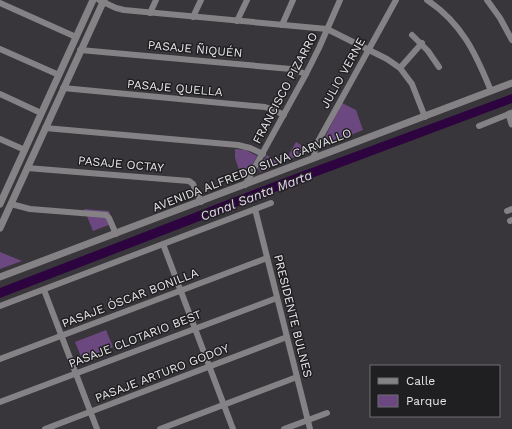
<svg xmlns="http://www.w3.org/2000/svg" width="512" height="429" font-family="'Work Sans',sans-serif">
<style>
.green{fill:#6b4880}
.water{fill:#2d0440}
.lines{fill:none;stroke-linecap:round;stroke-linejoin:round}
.minor{stroke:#848285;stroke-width:6}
.tertiary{stroke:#848285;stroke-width:7}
.labels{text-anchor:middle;stroke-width:3;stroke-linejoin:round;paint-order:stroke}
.street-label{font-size:12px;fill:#e8e6e9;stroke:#1f1e20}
.water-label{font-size:13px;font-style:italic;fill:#e6d0f4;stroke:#1f1e20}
</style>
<rect width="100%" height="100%" fill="#38363a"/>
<g class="green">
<path d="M342 103 356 110 363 130 324 146 323 141Z"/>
<path d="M296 142 308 149 305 154 286 160Z"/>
<path d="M235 149 246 150 257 156 247 175 242 178 235 158Z"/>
<path d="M267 155 280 164 260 172 258 169Z"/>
<path d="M84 209 109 211 114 223 93 231Z"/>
<path d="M0 252 22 261 0 269Z"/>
<path d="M106 330 113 347 82 359 75 342Z"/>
</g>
<path class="water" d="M512 94V103L285 188 0 298V288L282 179Z"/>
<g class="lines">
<g class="minor">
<path d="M99 0 116 8 124 10 327 29 387 59 400 68 412 84 425 117"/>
<path d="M427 0C462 23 476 54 491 91"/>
<path d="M487 0 500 18 512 40"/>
<path d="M0 3 76 37"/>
<path d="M150 13 156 0"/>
<path d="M193 17 201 0"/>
<path d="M237 21 247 0"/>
<path d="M282 25 293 0"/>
<path d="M412 35 428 51 439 67"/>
<path d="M0 49 59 75"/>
<path d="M80 50 291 69 306 74"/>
<path d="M400 68 422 43"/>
<path d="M63 88 265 107 274 110 284 115"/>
<path d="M0 94 41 113"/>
<path d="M479 126 509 114"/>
<path d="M45 128 238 145 250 148 263 154"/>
<path d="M0 139 25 150"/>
<path d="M314 158 315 147 396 0"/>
<path d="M27 168 189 181 193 184 201 202"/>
<path d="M245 185 306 74 319 48 340 0"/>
<path d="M11 204 30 209 106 215 109 218 116 234"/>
<path d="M255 209 310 429"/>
<path d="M507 211 512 209"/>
<path d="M510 221 512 220"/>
<path d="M163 244 233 429"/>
<path d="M44 290 97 429"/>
<path d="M0 306 271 203"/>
<path d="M0 359 267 258"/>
<path d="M0 402 277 298"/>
<path d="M45 429 287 337"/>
<path d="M160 429 297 377"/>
<path d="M284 429 327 413"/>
</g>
<g class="tertiary">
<path d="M512 113 509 114 512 124"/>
<path d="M0 204 93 0"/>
<path d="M0 228 104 0"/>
<path d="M0 277 512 83"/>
</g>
</g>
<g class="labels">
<g class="street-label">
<text transform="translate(195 49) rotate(5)" y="4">PASAJE ÑIQUÉN</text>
<text transform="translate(343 73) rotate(-61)" y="4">JULIO VERNE</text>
<text transform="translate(175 88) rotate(5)" y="4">PASAJE QUELLA</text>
<text transform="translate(285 88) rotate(-62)" y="4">FRANCISCO PIZARRO</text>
<text transform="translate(121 164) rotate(5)" y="4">PASAJE OCTAY</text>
<text transform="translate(252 170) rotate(-21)" y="4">AVENIDA ALFREDO SILVA CARVALLO</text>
<text transform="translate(130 298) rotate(-21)" y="4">PASAJE ÓSCAR BONILLA</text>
<text transform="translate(293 316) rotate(76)" y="4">PRESIDENTE BULNES</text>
<text transform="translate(135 339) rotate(-21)" y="4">PASAJE CLOTARIO BEST</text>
<text transform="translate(162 373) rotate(-21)" y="4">PASAJE ARTURO GODOY</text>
</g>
<g class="water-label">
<text transform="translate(256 195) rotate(-21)" y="5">Canal Santa Marta</text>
</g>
</g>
<rect x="370" y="365" width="130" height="52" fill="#1f1e20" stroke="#6f6e70"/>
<rect x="378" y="378" width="20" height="6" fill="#848285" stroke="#6f6e70"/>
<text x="406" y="385" font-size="12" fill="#e8e6e9">Calle</text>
<rect x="378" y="395" width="20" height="12" fill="#6b4880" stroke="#6f6e70"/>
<text x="406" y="405" font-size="12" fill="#e8e6e9">Parque</text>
</svg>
